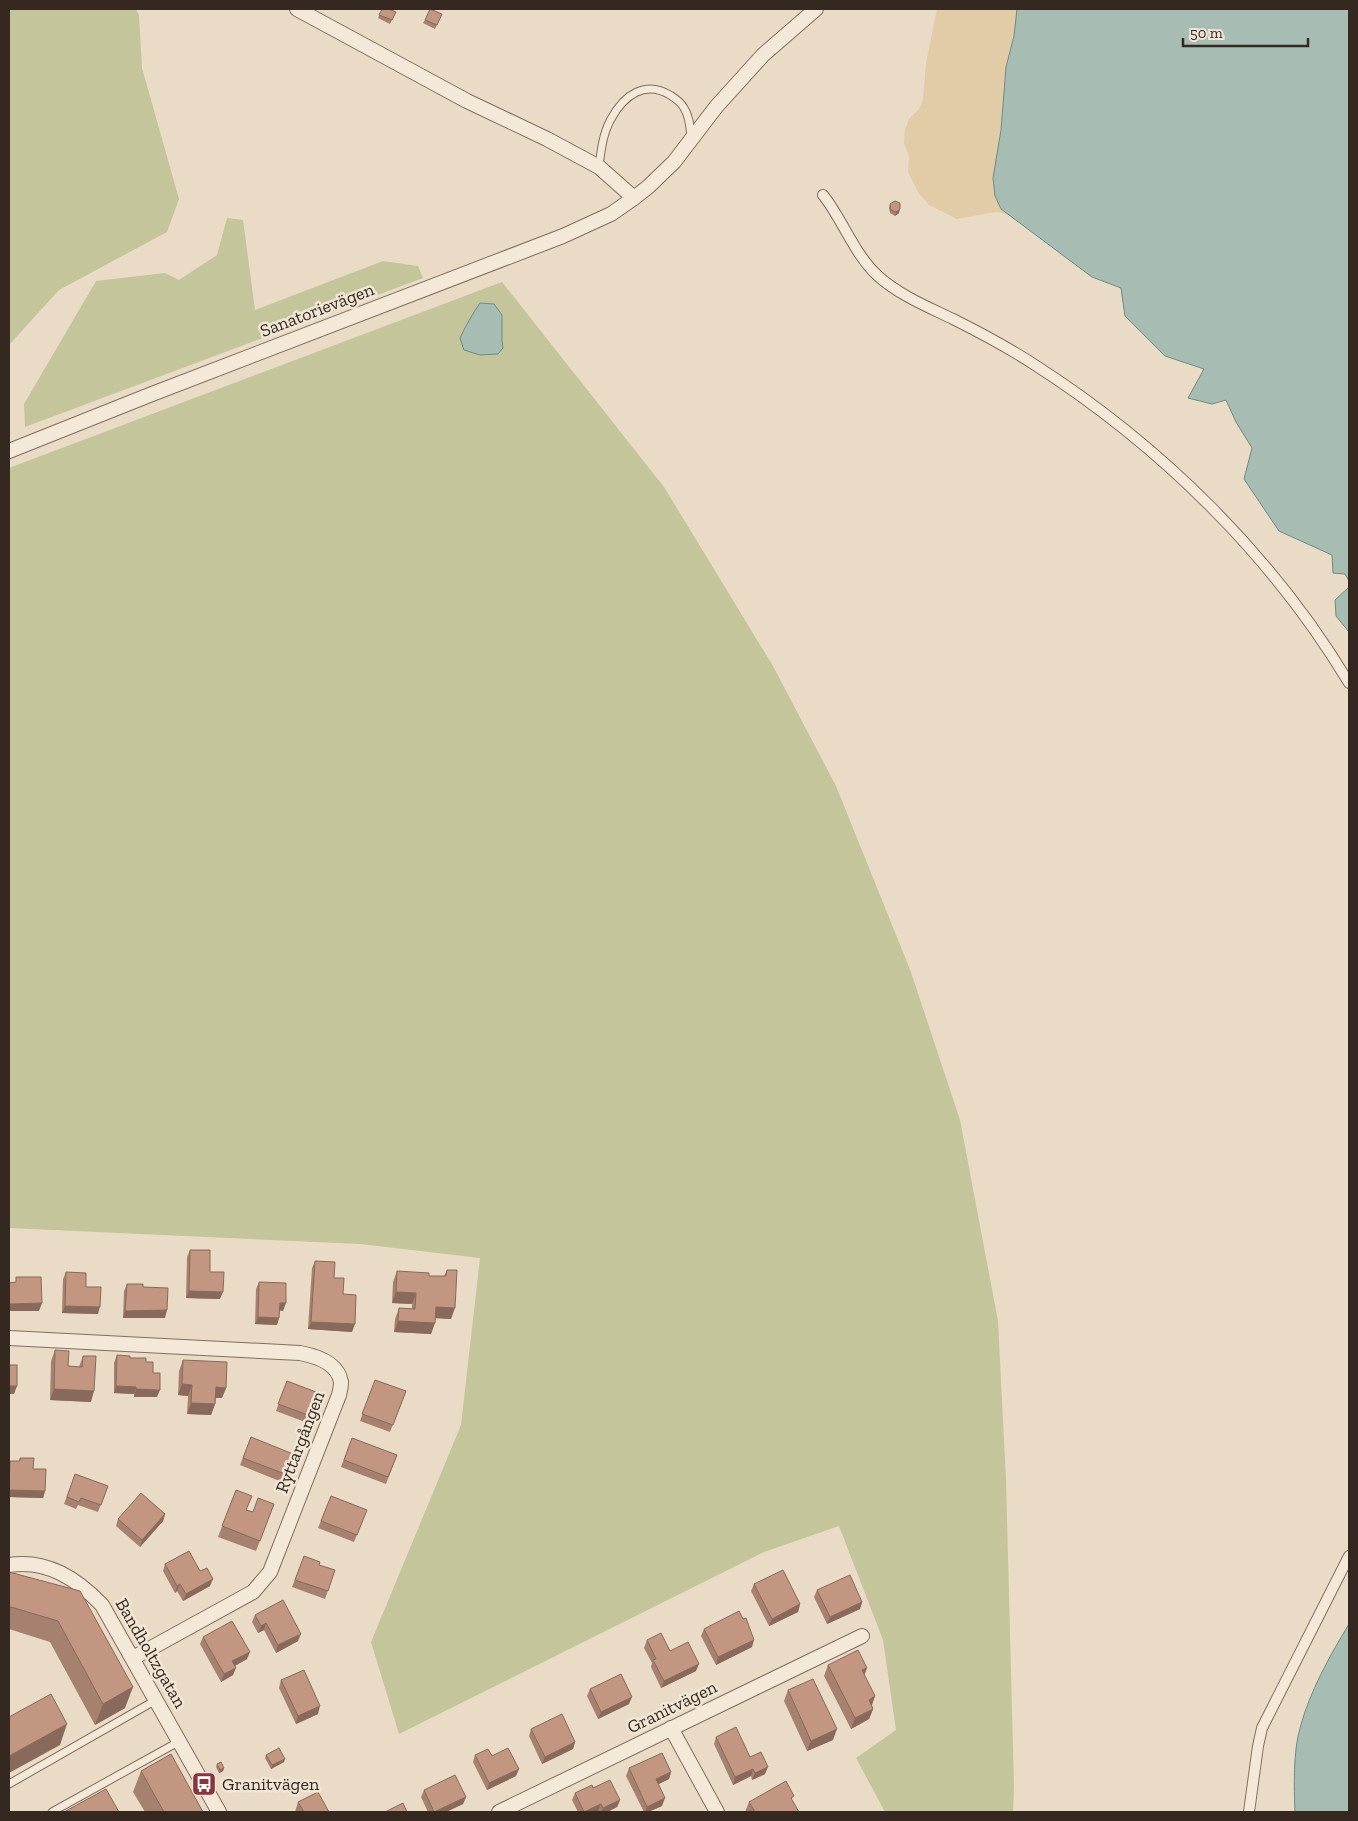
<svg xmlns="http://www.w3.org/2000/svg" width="1358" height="1821" font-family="'Zilla Slab',serif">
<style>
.green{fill:#c5c59b}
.sand{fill:#e1cca7}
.water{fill:#a7bdb4;stroke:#6f8a81}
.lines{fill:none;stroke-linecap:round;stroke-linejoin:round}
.service-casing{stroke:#826e5e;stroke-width:9}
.pedestrian-casing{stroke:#826e5e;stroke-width:12}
.minor-casing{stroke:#826e5e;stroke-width:16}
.service{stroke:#f4e9d8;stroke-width:7}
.pedestrian{stroke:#f4e9d8;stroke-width:10}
.minor{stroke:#f4e9d8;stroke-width:14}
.wall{fill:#a7816f}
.shaded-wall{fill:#88695a}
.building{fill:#c29681;stroke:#88695a}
.labels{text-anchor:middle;stroke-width:5;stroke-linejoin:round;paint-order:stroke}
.street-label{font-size:18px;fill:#342820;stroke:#f1e6d5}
.poi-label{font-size:18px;fill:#342820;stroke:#f1e6d5;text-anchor:start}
</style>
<rect width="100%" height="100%" fill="#e9dbc6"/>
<g class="green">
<path d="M9 9H136L139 15 142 68 179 199 167 232 59 290 9 345Z"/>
<path d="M227 218 243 220 255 310 383 261 418 266 423 278 25 427 24 404 96 281 165 273 179 280 217 255Z"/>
<path d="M502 282 664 487 773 666 836 786 911 972 960 1120 998 1321 1006 1480 1014 1786 1013 1812H885L856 1758 896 1730 883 1640 839 1526 764 1552 399 1734 371 1642 461 1425 480 1258 360 1244 9 1228V468Z"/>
</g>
<path class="sand" d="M937 9H1017L1014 36 1006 67 1001 130 993 178 1001 209 1008 215 998 212 989 213 957 219 929 205 918 192 908 172 909 156 904 143 905 130 909 119 919 109 923 99 926 63Z"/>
<g class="water">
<path d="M1017 9H1349V581L1345 574 1333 573 1332 555 1279 531 1244 479 1252 448 1236 422 1226 400 1212 404 1188 398 1204 369 1165 356 1125 316 1121 288 1092 277 1001 209 995 196 993 178 1001 130 1006 67 1014 36Z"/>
<path d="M480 303 494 304 502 315V341L503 348 498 354 480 355 464 350 460 338C465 327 473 313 480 303Z"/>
<path d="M1349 587V632L1336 616 1335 600Z"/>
<path d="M1349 1624V1812H1295C1294 1786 1293 1753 1300 1728 1310 1691 1329 1657 1349 1624Z"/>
</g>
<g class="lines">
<defs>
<g id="service">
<path d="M599 167C601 150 603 133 611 119 624 95 645 80 670 95 676 99 681 102 684 108 690 117 690 128 691 138"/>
<path d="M9 1784 156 1700"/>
<path d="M52 1812 180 1741"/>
</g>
<g id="pedestrian">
<path d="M823 195C843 220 854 254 878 276 899 295 928 307 953 319 981 333 1009 348 1035 365 1161 446 1272 555 1349 683"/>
<path d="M1249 1812 1258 1746 1262 1728 1349 1556"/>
</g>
<g id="minor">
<path d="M634 198 648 187 674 162 716 107 763 55 816 9"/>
<path d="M9 451 152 394 563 236 611 214 634 198 599 167 547 139 467 101 297 9"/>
<path d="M9 1338 300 1353C316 1356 338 1363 341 1382 341 1386 340 1391 339 1395L270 1572 253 1592 133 1658"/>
<path d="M9 1565C47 1559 77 1579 102 1605L219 1812"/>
<path d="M671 1728 717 1812"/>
<path d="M499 1812 862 1636"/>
</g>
</defs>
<use href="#service" class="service-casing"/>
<use href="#pedestrian" class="pedestrian-casing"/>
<use href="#minor" class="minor-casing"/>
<use href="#service" class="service"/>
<use href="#pedestrian" class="pedestrian"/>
<use href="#minor" class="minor"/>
</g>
<g class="wall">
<path d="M382 9 396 12 390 24 378 18Z"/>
<path d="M442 14 435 29 423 23 425 20Z"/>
<path d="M890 204 899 213 895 216 890 213 889 208Z"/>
<path d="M190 1250 210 1272 220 1299 186 1298 187 1257Z"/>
<path d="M315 1261 334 1278 343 1294 352 1332 308 1329 312 1268Z"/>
<path d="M447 1270 451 1319 436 1318 431 1334 394 1332 395 1319 399 1308 412 1309V1304L392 1303 393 1282 397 1271 429 1276H444Z"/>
<path d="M66 1272 86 1287 98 1314 62 1313 63 1279Z"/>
<path d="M259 1282 283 1311 280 1310 277 1325 255 1324 256 1289Z"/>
<path d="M127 1284 143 1287 165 1318H123L124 1291Z"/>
<path d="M55 1350 68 1366 79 1367 83 1356 91 1402 50 1400 51 1361Z"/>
<path d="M117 1355 146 1362 153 1373 157 1397H134V1394L114 1393V1363Z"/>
<path d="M183 1360 226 1388 222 1398H216L215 1404 211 1415 187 1414 188 1396 178 1395 179 1371Z"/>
<path d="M375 1380 406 1391 390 1432 360 1421Z"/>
<path d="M287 1381 316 1392 305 1422 276 1411Z"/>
<path d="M251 1437 293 1454 282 1482 240 1465Z"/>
<path d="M352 1438 397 1455 386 1484 341 1467Z"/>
<path d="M20 1458 33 1469 45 1491 43 1498 9 1497V1464L10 1461H19Z"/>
<path d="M75 1474 108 1486 98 1512 78 1505 76 1509 64 1504Z"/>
<path d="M236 1490 246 1510 253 1512 274 1504 256 1551 218 1537Z"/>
<path d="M331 1496 367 1510 354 1542 318 1528Z"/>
<path d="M165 1514 163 1521 140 1547 116 1526 118 1519Z"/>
<path d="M304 1556 319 1565 335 1570 325 1599 292 1587Z"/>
<path d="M165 1564 200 1571 210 1586 183 1601 177 1591 175 1593 163 1571Z"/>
<path d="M9 1572 80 1591 125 1708 95 1725 50 1642 9 1629Z"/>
<path d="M754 1584 800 1604 798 1612 769 1626 751 1591Z"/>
<path d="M817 1590 862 1602 860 1609 827 1624 814 1597Z"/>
<path d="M255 1615 298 1641 276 1653 264 1630 258 1633 252 1622Z"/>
<path d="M704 1629 752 1647 716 1665 701 1636Z"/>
<path d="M203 1637 247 1659 235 1666 233 1675 221 1682 200 1644Z"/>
<path d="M647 1640 696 1671 661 1688 651 1667 652 1663 644 1648Z"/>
<path d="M828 1665 867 1668 864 1676 875 1696 872 1705 873 1709 869 1719 851 1729 824 1676Z"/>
<path d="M281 1680 318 1714 296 1724 279 1688Z"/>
<path d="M590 1689 629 1704 598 1719 587 1696Z"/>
<path d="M788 1690 833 1740 807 1751 784 1701Z"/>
<path d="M531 1729 575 1742 573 1749 542 1764 529 1736Z"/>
<path d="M716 1737 750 1757 765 1774 752 1780 751 1776 733 1785 714 1744Z"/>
<path d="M266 1755 284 1762 271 1769 265 1758Z"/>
<path d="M475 1755 492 1756 516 1776 487 1790 473 1762Z"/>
<path d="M217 1764 224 1768 223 1771 219 1773 216 1767Z"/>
<path d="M629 1768 671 1772 669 1779 658 1784 662 1806 648 1812H644L626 1776Z"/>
<path d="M141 1771 203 1812H145L133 1792Z"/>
<path d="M593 1788 620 1800 617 1807 607 1812H598V1811L596 1812H578L572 1800 575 1793Z"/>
<path d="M424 1790 466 1797 463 1804 446 1812H428L421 1797Z"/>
<path d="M792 1800 799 1812H745L749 1802Z"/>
<path d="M298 1802 329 1812H295Z"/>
</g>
<g class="shaded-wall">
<path d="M900 209 899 213 895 216 896 212Z"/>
<path d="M189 1291 223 1292 220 1299 186 1298Z"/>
<path d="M396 1292 416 1293 412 1304 392 1303Z"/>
<path d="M42 1303 39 1311H9V1304Z"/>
<path d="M280 1303H286L283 1311 277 1310Z"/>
<path d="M65 1306 100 1307 98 1314 62 1313Z"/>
<path d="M436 1307 455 1308 451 1319 432 1318Z"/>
<path d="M167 1310 165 1318H123L125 1311Z"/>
<path d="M258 1317 279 1318 277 1325 255 1324Z"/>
<path d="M398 1321 435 1323 431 1334 394 1332Z"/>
<path d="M311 1322 355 1324 352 1332 308 1329Z"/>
<path d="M182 1384 192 1385 188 1396 178 1395Z"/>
<path d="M9 1386H17L14 1394H9Z"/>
<path d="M116 1386 136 1387 134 1394 114 1393Z"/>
<path d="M216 1387 226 1388 222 1398H212Z"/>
<path d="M54 1389 94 1391 91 1402 50 1400Z"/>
<path d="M136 1389 160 1390 157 1397H134Z"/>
<path d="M191 1403 215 1404 211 1415 187 1414Z"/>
<path d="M9 1490 45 1491 43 1498 9 1497Z"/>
<path d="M165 1514 163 1521 140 1547 142 1540Z"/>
<path d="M213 1579 210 1586 183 1601 186 1594Z"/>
<path d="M180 1584 177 1591 175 1593 177 1586Z"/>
<path d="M862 1602 860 1609 827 1624 830 1617Z"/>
<path d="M800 1604 798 1612 769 1626 772 1619Z"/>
<path d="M266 1623 264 1630 258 1633 261 1626Z"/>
<path d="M301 1634 298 1641 276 1653 278 1645Z"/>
<path d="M754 1640 752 1647 716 1665 718 1657Z"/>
<path d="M250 1652 247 1659 229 1669 232 1661Z"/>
<path d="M699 1664 696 1671 661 1688 664 1681Z"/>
<path d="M236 1668 233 1675 221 1682 224 1674Z"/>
<path d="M867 1668 863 1678 862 1670Z"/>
<path d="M133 1687 125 1708 95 1725 103 1704Z"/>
<path d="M875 1696 871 1707 869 1700Z"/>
<path d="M632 1697 629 1704 598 1719 601 1712Z"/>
<path d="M320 1706 318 1714 296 1724 298 1716Z"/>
<path d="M873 1709 869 1719 851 1729 855 1718Z"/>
<path d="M67 1724 60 1745 9 1773V1756Z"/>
<path d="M837 1729 833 1740 807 1751 811 1741Z"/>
<path d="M575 1742 573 1749 542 1764 545 1757Z"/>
<path d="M285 1759 284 1762 271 1769 272 1765Z"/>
<path d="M768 1767 765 1774 752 1780 755 1773Z"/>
<path d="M224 1768 223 1771 219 1773 220 1770Z"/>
<path d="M519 1769 516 1776 487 1790 489 1783Z"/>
<path d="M753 1769 751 1776 733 1785 735 1777Z"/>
<path d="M671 1772 669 1779 653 1787 656 1779Z"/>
<path d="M466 1797 463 1804 446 1812H434Z"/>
<path d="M665 1798 662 1806 648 1812H645L647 1807Z"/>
<path d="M620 1800 617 1807 607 1812H601L603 1808Z"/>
<path d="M601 1804 598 1811 596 1812H584Z"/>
</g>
<g class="building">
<path d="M382 9H389L396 12 392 20 379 15Z"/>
<path d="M430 9 442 14 437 25 425 20Z"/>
<path d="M895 201 900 203V209L896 212 891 210 890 204Z"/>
<path d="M190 1250H210V1272H224L223 1292 189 1291Z"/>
<path d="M315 1261 335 1262 334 1278H344L343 1294 356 1295 355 1324 311 1322Z"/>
<path d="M447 1270H457L455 1308 436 1307 435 1323 398 1321 399 1308 415 1309 416 1293 396 1292 397 1271 429 1273V1276H446Z"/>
<path d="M66 1272 86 1273V1287H101L100 1307 65 1306Z"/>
<path d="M16 1277H41L42 1303 9 1304V1283L16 1282Z"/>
<path d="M259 1282 286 1283V1303H280L279 1318 258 1317Z"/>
<path d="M127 1284H143V1287L168 1288 167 1310 125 1311Z"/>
<path d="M55 1350 69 1351 68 1366 82 1367 83 1356H96L94 1391 54 1389Z"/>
<path d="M117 1355 130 1356V1358H146V1362H153V1373H160V1390L136 1389V1387L116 1386Z"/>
<path d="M183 1360 227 1362 226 1388 216 1387 215 1404 191 1403 192 1385 182 1384Z"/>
<rect x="9" y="1365" width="8" height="21"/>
<path d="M375 1380 406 1391 393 1425 362 1414Z"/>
<path d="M287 1381 316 1392 308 1415 278 1404Z"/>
<path d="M251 1437 293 1454 285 1474 243 1458Z"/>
<path d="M352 1438 397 1455 388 1477 344 1460Z"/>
<path d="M20 1458H34L33 1469H46L45 1491 9 1490 10 1461H20Z"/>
<path d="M75 1474 108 1486 101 1505 81 1498 79 1502 67 1497Z"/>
<path d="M236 1490 252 1496 246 1510 253 1512 258 1498 274 1504 260 1541 222 1526Z"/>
<path d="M141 1493 165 1514 142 1540 118 1519Z"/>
<path d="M331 1496 367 1510 357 1535 321 1521Z"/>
<path d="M189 1551 200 1571 207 1568 213 1579 186 1594 180 1584 177 1586 165 1564Z"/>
<path d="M304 1556 320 1562 319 1565 335 1570 328 1591 295 1580Z"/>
<path d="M783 1570 800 1604 772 1619 754 1584Z"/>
<path d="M9 1572 80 1591 133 1687 103 1704 58 1621 11 1607 9 1608Z"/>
<path d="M850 1575 862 1602 830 1617 817 1590Z"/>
<path d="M283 1600 301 1634 278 1645 266 1623 261 1626 255 1615Z"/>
<path d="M739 1611 743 1619 746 1618 754 1640 718 1657 704 1629Z"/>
<path d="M232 1621 250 1652 232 1661 236 1668 224 1674 203 1637Z"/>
<path d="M661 1633 670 1651 688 1642 699 1664 664 1681 653 1660 656 1659 647 1640Z"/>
<path d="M858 1650 867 1668 862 1670 875 1696 869 1700 873 1709 855 1718 828 1665Z"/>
<path d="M304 1670 320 1706 298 1716 281 1680Z"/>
<path d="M621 1674 632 1697 601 1712 590 1689Z"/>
<path d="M813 1679 837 1729 811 1741 788 1690Z"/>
<path d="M51 1694 67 1724 9 1756V1717Z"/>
<path d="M562 1714 575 1742 545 1757 531 1729Z"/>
<path d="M736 1727 750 1757 761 1752 768 1767 755 1773 753 1769 735 1777 716 1737Z"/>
<path d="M279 1748 285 1759 272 1765 266 1755Z"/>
<path d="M508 1748 519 1769 489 1783 475 1755 488 1749 492 1756Z"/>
<path d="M662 1753 671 1772 656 1779 665 1798 647 1807 629 1768Z"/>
<path d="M171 1754 203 1812H164L141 1771Z"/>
<path d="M221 1762 224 1768 220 1770 217 1764Z"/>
<path d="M455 1775 466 1797 434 1812 424 1790Z"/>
<path d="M610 1780 620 1800 603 1808 601 1804 584 1812 575 1793 592 1785 593 1788Z"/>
<path d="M786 1781 794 1796 791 1798 799 1812H755L749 1802Z"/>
<path d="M106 1789 119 1812H64Z"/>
<path d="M318 1792 329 1812H304L298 1802Z"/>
<path d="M403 1803 407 1812H385Z"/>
</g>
<defs>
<symbol id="bus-square" viewBox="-11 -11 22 22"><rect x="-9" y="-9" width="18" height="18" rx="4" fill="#89353e" stroke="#f1e6d5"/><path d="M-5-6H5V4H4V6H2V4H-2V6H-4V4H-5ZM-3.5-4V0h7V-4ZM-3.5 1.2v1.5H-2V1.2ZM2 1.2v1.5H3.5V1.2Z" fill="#fff"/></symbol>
</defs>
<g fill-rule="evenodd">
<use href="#bus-square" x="190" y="1770" width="28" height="28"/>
</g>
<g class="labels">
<g class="street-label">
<text transform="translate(317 310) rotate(-21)" y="6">Sanatorievägen</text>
<text transform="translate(300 1442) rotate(-69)" y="6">Ryttargången</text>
<text transform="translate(151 1653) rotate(60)" y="6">Bandholtzgatan</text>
<text transform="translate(672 1707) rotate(-26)" y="6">Granitvägen</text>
</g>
<g class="poi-label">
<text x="222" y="1790">Granitvägen</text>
</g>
</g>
<rect width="1358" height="1821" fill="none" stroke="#342820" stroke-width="20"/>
<path d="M1183 38v8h125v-8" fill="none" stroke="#342820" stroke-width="2.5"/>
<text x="1190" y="38" font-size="15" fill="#342820" stroke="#f1e6d5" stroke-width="4" paint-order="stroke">50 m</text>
</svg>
